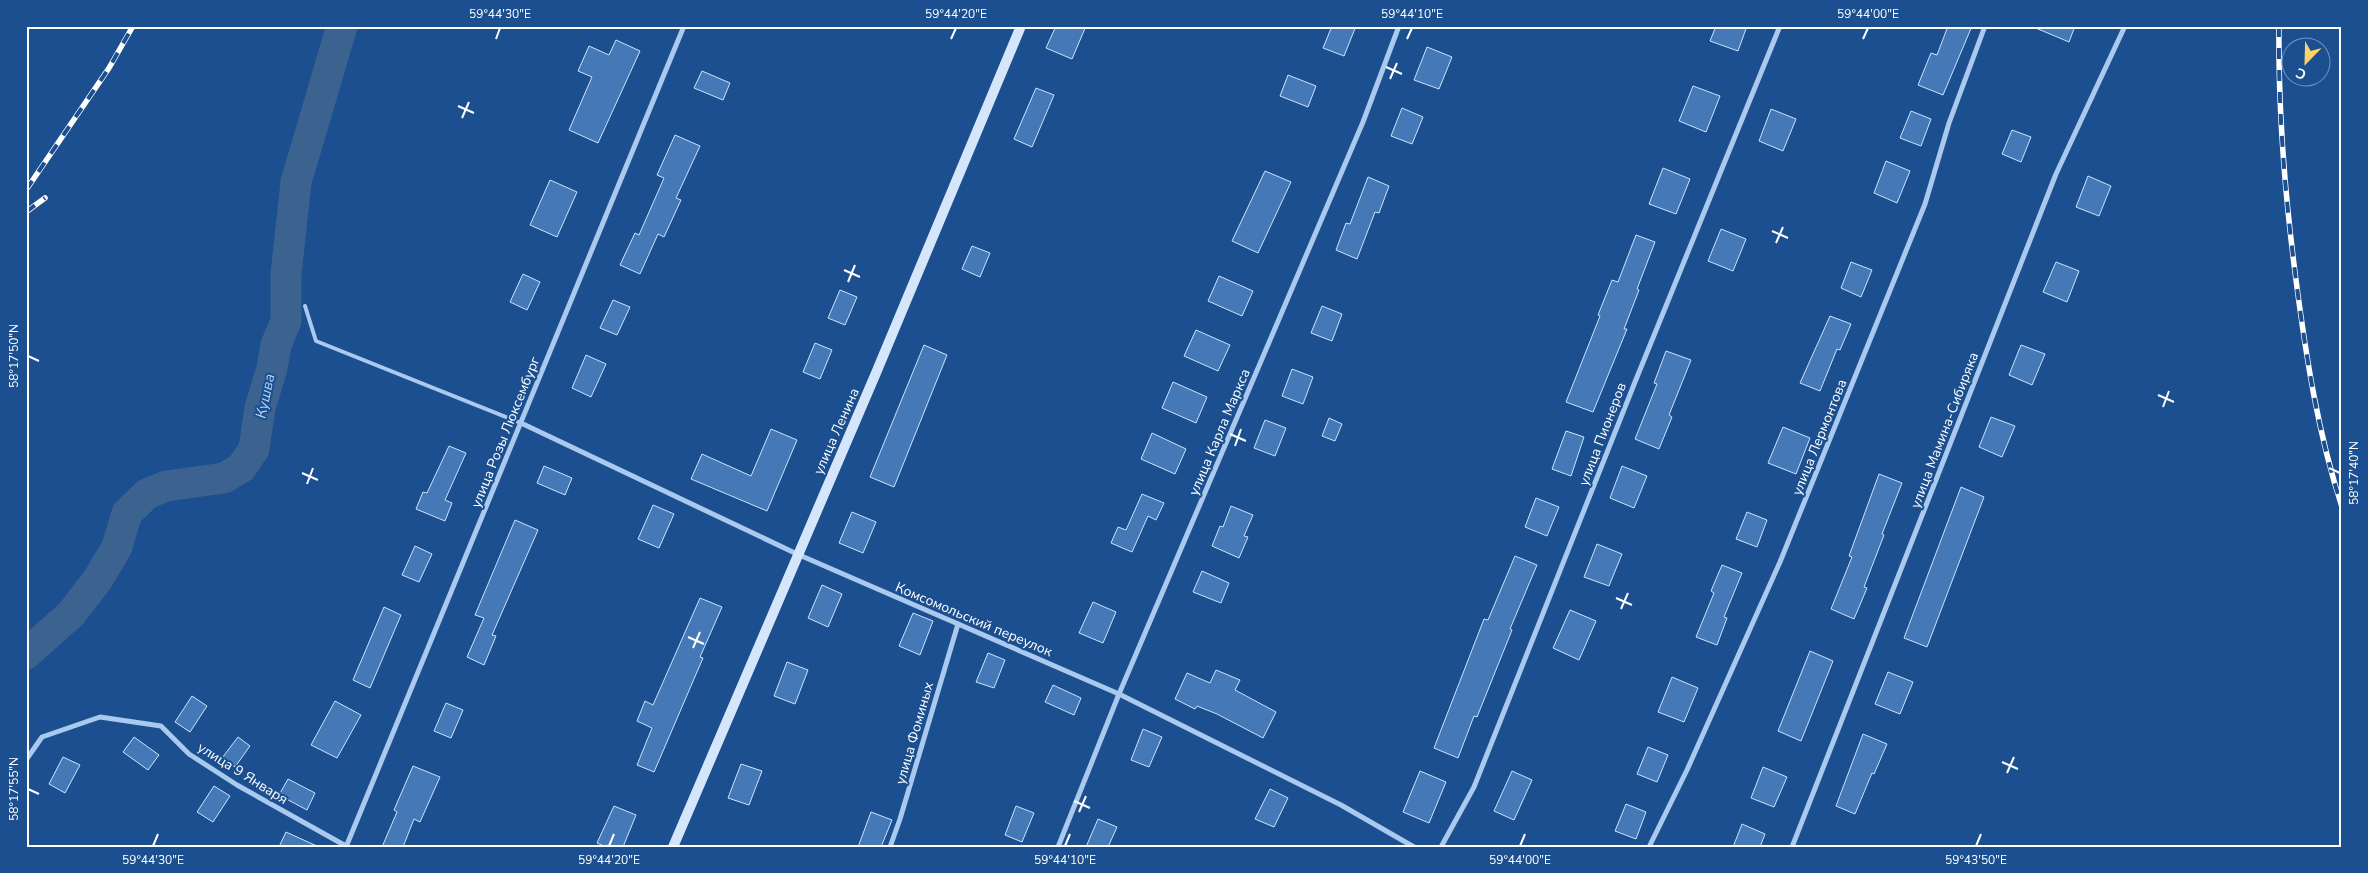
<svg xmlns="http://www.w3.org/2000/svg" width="2368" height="873" font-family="'Nunito Sans',sans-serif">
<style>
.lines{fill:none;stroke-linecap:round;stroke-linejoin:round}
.river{stroke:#3c6290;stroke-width:31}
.building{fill:#4478b7;stroke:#cfe3fa}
.lane{stroke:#a9c9ee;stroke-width:4}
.street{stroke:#a9c9ee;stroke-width:5}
.secondary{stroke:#d6e6fa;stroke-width:10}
.rail-casing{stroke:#fff;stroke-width:5.5}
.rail{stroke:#1b4f8f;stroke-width:4;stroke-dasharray:11;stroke-linecap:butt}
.ticks{fill:none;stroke:#fff;stroke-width:2}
.labels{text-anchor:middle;stroke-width:4;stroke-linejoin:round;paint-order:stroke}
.street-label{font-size:14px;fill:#fff;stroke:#1b4f8f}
.water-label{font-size:15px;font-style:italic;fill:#b5d3f5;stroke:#1b4f8f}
.neatline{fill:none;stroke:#fff;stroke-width:2}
.ticks-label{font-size:12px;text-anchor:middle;fill:#fff}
</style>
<rect width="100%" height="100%" fill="#1b4f8f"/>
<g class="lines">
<path class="river" d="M26 654 71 614 98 579 117 547 127 513 147 494 166 486 224 478 241 468 254 449 260 408 272 368 276 345 286 321V274L296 182 342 26"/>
</g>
<g class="building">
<path d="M1056 26H1086L1072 59 1046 48Z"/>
<path d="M1332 26H1356L1344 56 1323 48Z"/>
<path d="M1716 26H1747L1738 51 1710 41Z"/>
<path d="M1948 26H1972L1943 95 1918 85 1931 53 1937 55Z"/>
<path d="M2031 26H2075L2069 42Z"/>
<path d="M616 40 640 51 598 143 569 130 592 77 578 71 589 46 609 55Z"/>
<path d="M1427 47 1452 57 1439 89 1414 80Z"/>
<path d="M702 71 730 83 723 100 694 88Z"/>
<path d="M1288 75 1316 86 1308 107 1280 96Z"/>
<path d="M1693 86 1720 96 1706 132 1679 121Z"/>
<path d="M1036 88 1054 95 1032 147 1014 139Z"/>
<path d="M1402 108 1423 117 1412 144 1391 136Z"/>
<path d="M1771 109 1796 119 1783 151 1759 141Z"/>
<path d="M1911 111 1931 119 1921 146 1900 138Z"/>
<path d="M2012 130 2031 137 2021 162 2002 154Z"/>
<path d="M675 135 700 146 676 198 681 200 664 237 658 234 640 274 620 265 635 233 639 235 664 178 657 175Z"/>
<path d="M1886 161 1910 171 1897 203 1874 193Z"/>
<path d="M1663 168 1690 179 1676 214 1649 204Z"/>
<path d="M1265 171 1291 182 1258 253 1232 241Z"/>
<path d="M2088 176 2111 186 2099 216 2076 207Z"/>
<path d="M1368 177 1389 186 1379 213 1375 212 1357 259 1336 250 1346 223 1350 224Z"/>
<path d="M550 180 577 192 557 237 530 225Z"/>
<path d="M1721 229 1746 239 1733 271 1708 261Z"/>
<path d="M1636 235 1655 242 1637 289 1639 290 1624 329H1627L1593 412 1566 402 1600 316 1598 315 1612 280 1618 282Z"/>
<path d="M972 246 990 253 980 277 962 269Z"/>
<path d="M1851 262 1872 270 1861 297 1841 288Z"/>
<path d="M2056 262 2079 271 2067 302 2043 292Z"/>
<path d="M523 274 540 282 527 310 510 302Z"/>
<path d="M1219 276 1253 291 1242 316 1208 301Z"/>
<path d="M840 290 857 297 845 325 828 318Z"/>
<path d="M613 300 630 307 617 335 600 328Z"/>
<path d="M1322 306 1342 314 1332 341 1311 333Z"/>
<path d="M1830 316 1851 324 1840 350 1837 349 1820 391 1800 383Z"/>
<path d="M1196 330 1230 345 1218 371 1184 356Z"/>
<path d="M815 343 832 350 820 379 803 372Z"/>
<path d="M924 345 947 355 894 487 870 477Z"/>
<path d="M2021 345 2045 354 2032 385 2009 375Z"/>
<path d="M1666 351 1691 360 1669 415 1672 417 1659 449 1635 439 1657 384 1654 383Z"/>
<path d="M586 355 606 364 591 397 572 388Z"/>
<path d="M1292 369 1313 377 1303 404 1282 396Z"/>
<path d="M1173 382 1207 397 1196 423 1162 408Z"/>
<path d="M1991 417 2015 426 2002 457 1979 447Z"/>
<path d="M1329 418 1342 424 1335 441 1322 436Z"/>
<path d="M1265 420 1286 428 1275 456 1254 448Z"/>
<path d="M1783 427 1810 438 1796 474 1768 463Z"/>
<path d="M771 429 797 440 767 511 691 479 702 454 751 476Z"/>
<path d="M1566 431 1584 437 1571 476 1552 469Z"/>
<path d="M1152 433 1186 449 1175 474 1141 459Z"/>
<path d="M449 446 466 453 445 500 452 503 445 521 416 509 423 492 427 493Z"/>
<path d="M544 466 572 478 565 495 537 483Z"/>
<path d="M1622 466 1647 476 1634 508 1610 498Z"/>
<path d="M1879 474 1902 483 1882 534 1884 535 1864 587 1867 588 1854 619 1831 609 1852 557 1849 556Z"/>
<path d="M1961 487 1984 497 1927 647 1904 638Z"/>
<path d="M1142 494 1164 503 1156 520 1148 516 1132 552 1111 543 1118 527 1126 530Z"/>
<path d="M1536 498 1559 507 1547 536 1525 527Z"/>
<path d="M653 505 674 514 659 548 638 539Z"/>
<path d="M1231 506 1253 515 1244 536 1248 537 1239 558 1212 546 1220 526 1223 527Z"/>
<path d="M852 512 876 522 863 553 839 543Z"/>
<path d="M1747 512 1767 520 1757 547 1736 539Z"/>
<path d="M515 520 538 530 492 635 496 636 484 665 467 657 484 618 475 615Z"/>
<path d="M1597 544 1622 554 1609 586 1584 577Z"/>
<path d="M415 546 432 554 419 582 402 575Z"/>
<path d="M1515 556 1537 565 1510 629 1512 630 1477 717 1474 716 1458 758 1434 748 1484 619 1488 620Z"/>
<path d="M1722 565 1742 573 1724 617 1727 618 1717 645 1696 637 1714 593 1711 591Z"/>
<path d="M1202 571 1229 583 1221 603 1193 592Z"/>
<path d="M822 585 842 594 828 627 808 618Z"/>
<path d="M700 598 722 607 700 657 703 658 654 772 637 765 652 728 637 721 645 701 653 705Z"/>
<path d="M1093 602 1116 612 1103 643 1079 633Z"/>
<path d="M384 607 401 615 370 688 353 680Z"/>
<path d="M1570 610 1596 621 1579 660 1553 648Z"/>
<path d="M913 613 933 621 920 655 899 646Z"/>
<path d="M1810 651 1833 661 1801 741 1778 731Z"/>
<path d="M988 653 1005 660 994 688 976 682Z"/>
<path d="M787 662 808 670 795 704 774 696Z"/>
<path d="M1216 670 1240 680 1235 690 1276 712 1263 738 1217 714 1197 706 1195 709 1175 699 1187 673 1210 683Z"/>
<path d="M1888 672 1913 682 1900 714 1875 704Z"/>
<path d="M1672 677 1698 688 1684 722 1658 712Z"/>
<path d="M1053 685 1081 698 1074 715 1045 702Z"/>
<path d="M192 696 207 706 190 732 175 722Z"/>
<path d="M335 701 361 715 337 758 311 745Z"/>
<path d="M446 703 463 710 451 738 434 731Z"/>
<path d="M1143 729 1162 737 1149 767 1131 760Z"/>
<path d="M1863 734 1887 744 1874 774 1872 773 1855 814 1836 806Z"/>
<path d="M134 737 159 755 148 770 123 752Z"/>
<path d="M238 737 250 746 235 767 222 758Z"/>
<path d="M1648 747 1668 755 1657 782 1637 774Z"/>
<path d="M63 757 80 765 65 793 49 784Z"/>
<path d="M741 764 762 771 749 805 728 798Z"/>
<path d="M413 766 440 777 420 822 414 819 403 847H382L397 812 394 810Z"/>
<path d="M1763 767 1787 777 1774 807 1751 798Z"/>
<path d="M1420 771 1446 782 1429 823 1403 812Z"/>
<path d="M1512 771 1532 780 1514 820 1494 811Z"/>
<path d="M288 779 315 793 307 810 279 795Z"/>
<path d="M214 786 230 796 213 822 197 812Z"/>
<path d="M1270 789 1288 798 1274 827 1255 819Z"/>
<path d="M1626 804 1646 812 1636 839 1615 831Z"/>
<path d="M614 806 636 815 623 847H606L597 843Z"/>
<path d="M1016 806 1034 813 1022 842 1005 835Z"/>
<path d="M871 812 892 820 881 847H858Z"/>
<path d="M1098 819 1117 827 1108 847H1086Z"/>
<path d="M1742 824 1765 834 1760 847H1733Z"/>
<path d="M286 832 319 847H279Z"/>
</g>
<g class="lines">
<path class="lane" d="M305 306 316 341 521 423"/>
<g class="street">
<path d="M521 423 797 554 1119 694 1341 805 1414 847"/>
<path d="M26 760 42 737 100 717 161 726 189 754 237 785 346 846"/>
<path d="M346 847 684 26"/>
<path d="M890 847 900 819 958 624"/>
<path d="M1058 847 1119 694 1363 122 1399 26"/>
<path d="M1441 847 1474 787 1635 382 1780 26"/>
<path d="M1649 847 1687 770 1780 562 1925 204 1949 123 1985 26"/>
<path d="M1792 847 2056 174 2125 26"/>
</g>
<path class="secondary" d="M673 847 876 373 1021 26"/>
<defs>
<g id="rail">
<path d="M2279 26C2278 111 2285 196 2296 280 2306 356 2318 434 2342 507"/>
<path d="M26 190 109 68 133 26"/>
<path d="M26 212 45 198"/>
</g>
</defs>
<use href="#rail" class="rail-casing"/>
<use href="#rail" class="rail"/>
</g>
<path class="ticks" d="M496 39 500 28M951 39 956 28M1407 39 1412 28M1863 39 1868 28M1386 67 1402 74M1390 79 1397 63M458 106 474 113M462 118 469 102M1772 231 1788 238M1776 243 1783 227M844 270 860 277M848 282 855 265M28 356 39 361M2158 395 2174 402M2163 407 2169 391M1230 434 1246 441M1235 446 1241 429M2329 468 2340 473M302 473 318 480M307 484 313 468M1616 598 1632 605M1621 609 1628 593M688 637 704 644M693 648 700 632M2002 762 2018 769M2007 773 2014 757M28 789 39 794M1074 801 1090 808M1079 812 1086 796M153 846 158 834M609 846 614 834M1065 846 1070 834M1520 846 1525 834M1976 846 1981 834"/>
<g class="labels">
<g class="street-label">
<text transform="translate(1944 430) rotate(-69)" y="5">улица Мамина-Сибиряка</text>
<text transform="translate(836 431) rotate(-66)" y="5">улица Ленина</text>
<text transform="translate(505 432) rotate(-68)" y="5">улица Розы Люксембург</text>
<text transform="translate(1219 432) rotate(-67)" y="5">улица Карла Маркса</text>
<text transform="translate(1602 434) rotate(-69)" y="5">улица Пионеров</text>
<text transform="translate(1819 437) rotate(-68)" y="5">улица Лермонтова</text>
<text transform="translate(974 619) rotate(23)" y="5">Комсомольский переулок</text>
<text transform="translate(914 733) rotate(-74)" y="5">улица Фоминых</text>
<text transform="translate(243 773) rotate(32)" y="5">улица 9 Января</text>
</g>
<g class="water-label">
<text transform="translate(265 396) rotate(-78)" y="5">Кушва</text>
</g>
</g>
<rect width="2368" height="873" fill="none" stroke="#1b4f8f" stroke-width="55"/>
<g transform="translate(2306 62) rotate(203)"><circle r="24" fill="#1b4f8f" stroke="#7695bc"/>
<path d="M0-4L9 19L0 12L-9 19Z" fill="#ffd166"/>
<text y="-8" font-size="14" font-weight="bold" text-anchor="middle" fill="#ffffff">С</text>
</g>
<rect x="28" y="28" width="2312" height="818" class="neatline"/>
<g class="ticks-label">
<text x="500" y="18">59°44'30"E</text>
<text x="956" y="18">59°44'20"E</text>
<text x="1412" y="18">59°44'10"E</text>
<text x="1868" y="18">59°44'00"E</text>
<text transform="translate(14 356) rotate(-90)" y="4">58°17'50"N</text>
<text transform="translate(2354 473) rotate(-90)" y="4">58°17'40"N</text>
<text transform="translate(14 789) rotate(-90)" y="4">58°17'55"N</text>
<text x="153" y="864">59°44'30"E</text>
<text x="609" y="864">59°44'20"E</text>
<text x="1065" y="864">59°44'10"E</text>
<text x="1520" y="864">59°44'00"E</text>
<text x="1976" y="864">59°43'50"E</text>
</g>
</svg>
